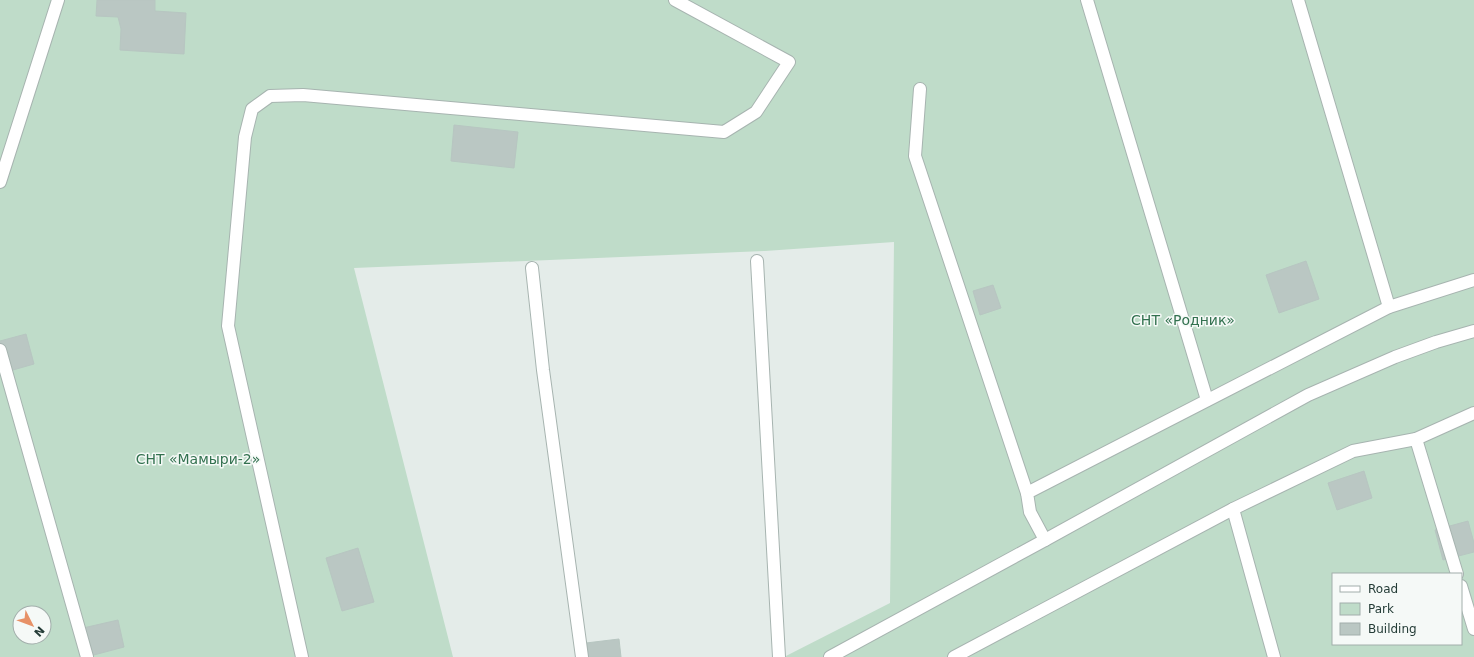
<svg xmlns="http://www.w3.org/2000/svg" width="1474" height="657" font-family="'DejaVu Sans',sans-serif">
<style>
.green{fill:#bfdcc9;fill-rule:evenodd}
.building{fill:#bac7c3;stroke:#b7c6c1}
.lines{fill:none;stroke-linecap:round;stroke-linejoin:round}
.minor-casing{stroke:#a7b4b0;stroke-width:14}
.minor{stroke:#fff;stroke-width:12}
.labels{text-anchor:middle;stroke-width:3;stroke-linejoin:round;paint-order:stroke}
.park-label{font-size:14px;fill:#32714f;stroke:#f5f9f7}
</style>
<rect width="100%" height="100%" fill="#e4ece9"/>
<path class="green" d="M0 0H1474V657H784L890 603 894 242 765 251 354 268 453 657H0ZM1333 574H1461V644H1333ZM20 613H44V637H20Z"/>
<g class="building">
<path d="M97 0H155V11L186 13 184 54 120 50 121 29 118 17 96 16Z"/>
<path d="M454 125 518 132 514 168 451 161Z"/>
<path d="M1306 261 1319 299 1279 313 1266 275Z"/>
<path d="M993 285 1001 308 980 315 973 291Z"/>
<path d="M26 334 34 364 6 372 0 350V341Z"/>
<path d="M1364 471 1372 498 1337 510 1328 483Z"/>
<path d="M1468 521 1474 543V552L1443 560 1435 530Z"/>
<path d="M358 548 374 602 342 611 326 558Z"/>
<path d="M118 620 124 647 90 656 83 628Z"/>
<path d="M619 639 621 657H587L586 643Z"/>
</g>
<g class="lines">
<defs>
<g id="minor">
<path d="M1087 0 1207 400"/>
<path d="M1298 0 1389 307"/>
<path d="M920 89 915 156 1027 493"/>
<path d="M0 182 58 0"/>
<path d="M757 261 779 657"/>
<path d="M532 268 543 370 582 657"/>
<path d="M0 350 87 657"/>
<path d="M1416 439 1457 574"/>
<path d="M1233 509 1274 657"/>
<path d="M1045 540 1030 512 1027 493 1389 307 1474 280"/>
<path d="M1461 586 1474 629"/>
<path d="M302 657 228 326 245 137 252 109 270 96 303 95 724 132 756 112 789 62 675 0"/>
<path d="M830 657 1045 540 1308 395 1395 357 1436 342 1474 331"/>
<path d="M954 657 1233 509 1353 451 1416 439 1474 413"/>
</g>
</defs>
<use href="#minor" class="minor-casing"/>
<use href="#minor" class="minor"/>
</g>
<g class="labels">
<g class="park-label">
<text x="1183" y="325">СНТ «Родник»</text>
<text x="198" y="464">СНТ «Мамыри-2»</text>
</g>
</g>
<rect x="1332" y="573" width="130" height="72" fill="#f5f9f7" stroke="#a2aeab"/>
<rect x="1340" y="586" width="20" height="6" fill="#ffffff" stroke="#a2aeab"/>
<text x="1368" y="593" font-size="12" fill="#253d38">Road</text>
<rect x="1340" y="603" width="20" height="12" fill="#bfdcc9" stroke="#a2aeab"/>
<text x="1368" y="613" font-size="12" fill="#253d38">Park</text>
<rect x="1340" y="623" width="20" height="12" fill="#bac7c3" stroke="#a2aeab"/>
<text x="1368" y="633" font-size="12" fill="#253d38">Building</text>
<g transform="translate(32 625) rotate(132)"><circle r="19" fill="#f5f9f7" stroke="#a2aeab"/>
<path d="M0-3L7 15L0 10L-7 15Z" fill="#e79167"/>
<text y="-6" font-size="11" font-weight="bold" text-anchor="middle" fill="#253d38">N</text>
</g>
</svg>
